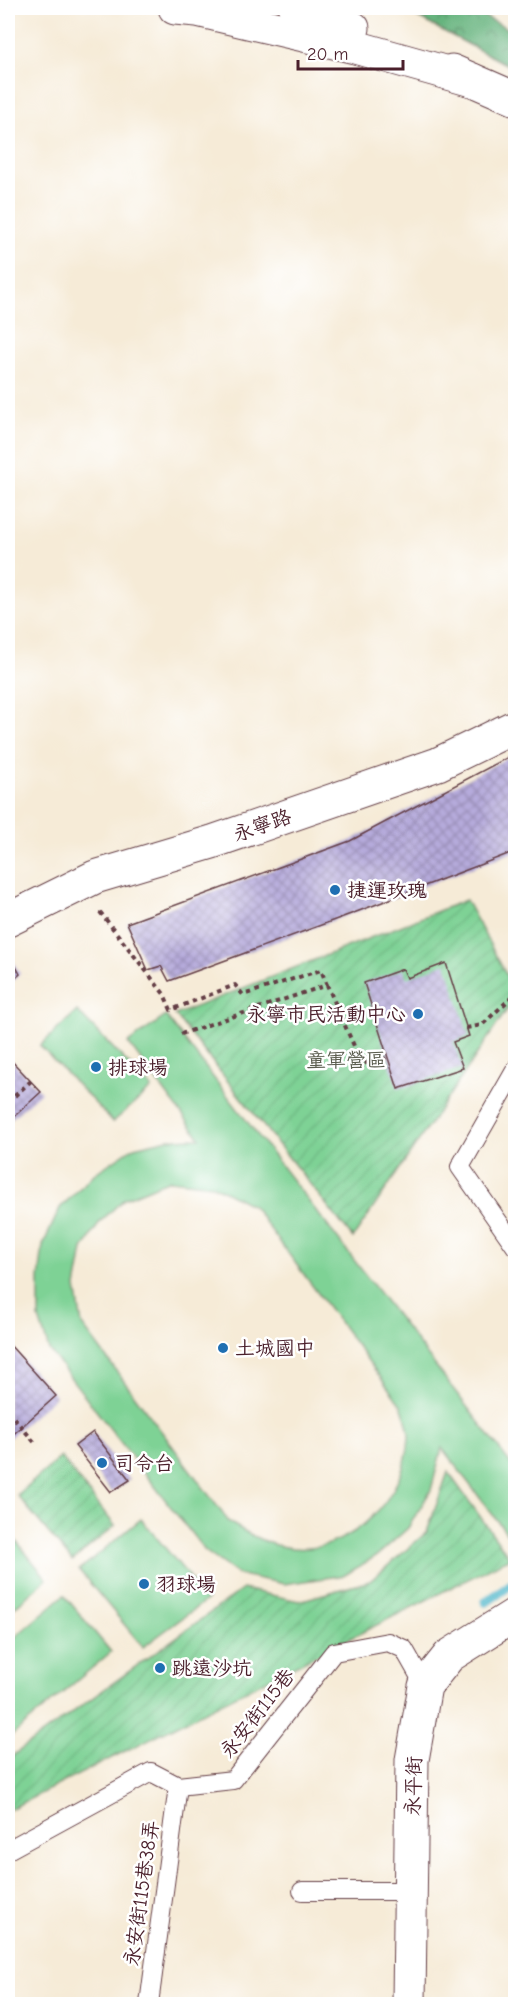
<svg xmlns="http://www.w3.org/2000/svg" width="523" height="2012" font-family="'Comic Neue','LXGW WenKai TC',sans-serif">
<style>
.green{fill:#7ed295;stroke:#647860;stroke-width:1.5;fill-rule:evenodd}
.forest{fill:url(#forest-crowns);stroke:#586a54;stroke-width:1.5}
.garden{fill:url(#garden-furrows);stroke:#647860;stroke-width:1.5}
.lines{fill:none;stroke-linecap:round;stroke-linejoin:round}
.stream{stroke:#4bb5c9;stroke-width:10}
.building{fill:url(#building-cross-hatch)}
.service-casing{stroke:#643e45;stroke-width:20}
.minor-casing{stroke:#643e45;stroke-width:35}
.motorway-casing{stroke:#643e45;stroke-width:35}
.path{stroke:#643e45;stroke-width:4;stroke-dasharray:4.5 4.5;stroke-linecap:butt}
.service{stroke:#fff;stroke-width:18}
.minor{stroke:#fff;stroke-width:33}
.motorway{stroke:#fff;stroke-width:33}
.poi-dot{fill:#1f6fb2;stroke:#fff;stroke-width:2}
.labels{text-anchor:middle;stroke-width:5;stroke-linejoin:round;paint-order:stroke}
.street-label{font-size:20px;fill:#4a1f2b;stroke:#fff}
.poi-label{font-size:20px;fill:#4a1f2b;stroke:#fff;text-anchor:start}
.park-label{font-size:20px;fill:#5c5e50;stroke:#fff}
</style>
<defs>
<pattern id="forest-crowns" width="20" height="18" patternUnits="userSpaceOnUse" patternTransform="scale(1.5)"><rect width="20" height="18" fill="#66b47e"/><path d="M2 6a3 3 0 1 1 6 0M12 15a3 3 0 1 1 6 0" fill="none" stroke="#569267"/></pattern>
<pattern id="garden-furrows" width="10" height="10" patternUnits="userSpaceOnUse" patternTransform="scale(1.5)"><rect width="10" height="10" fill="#7ed295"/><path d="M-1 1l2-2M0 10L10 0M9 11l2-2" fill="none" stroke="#6eb481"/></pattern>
<pattern id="building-cross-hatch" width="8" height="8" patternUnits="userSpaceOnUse" patternTransform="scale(1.5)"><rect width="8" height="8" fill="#b6abdc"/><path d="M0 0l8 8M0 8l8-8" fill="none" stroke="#968bb3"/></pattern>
</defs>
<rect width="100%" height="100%" fill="#fff"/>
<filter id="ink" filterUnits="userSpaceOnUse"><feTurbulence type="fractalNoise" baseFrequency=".0167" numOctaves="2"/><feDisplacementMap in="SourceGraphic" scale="12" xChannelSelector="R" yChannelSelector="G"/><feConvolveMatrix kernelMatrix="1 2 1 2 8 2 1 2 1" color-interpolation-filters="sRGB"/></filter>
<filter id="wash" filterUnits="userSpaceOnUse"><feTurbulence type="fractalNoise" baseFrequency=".008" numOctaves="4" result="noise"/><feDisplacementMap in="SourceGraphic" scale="24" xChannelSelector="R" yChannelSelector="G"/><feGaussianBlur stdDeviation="1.35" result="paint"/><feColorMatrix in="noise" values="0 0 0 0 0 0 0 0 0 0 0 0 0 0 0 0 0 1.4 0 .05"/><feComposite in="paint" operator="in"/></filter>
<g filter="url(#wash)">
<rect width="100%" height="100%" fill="#f6ebd7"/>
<g class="green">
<path d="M77 1011 152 1088 113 1122 40 1046Z"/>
<path d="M166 1016 515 1469V1544L442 1448 431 1490 408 1528 378 1555 345 1575 284 1584 237 1574 205 1551 49 1350 39 1318V1279L43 1245 60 1208 94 1174 134 1147 168 1139 200 1138 128 1043ZM170 1180 213 1185 253 1206 401 1405C404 1414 409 1426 409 1436 407 1495 353 1554 292 1548 267 1545 250 1535 229 1522L82 1325 76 1287 83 1249 100 1222 124 1199Z"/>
<path d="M141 1519 208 1599 143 1647 79 1570Z"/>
<path d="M8 1531 47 1579 8 1613Z"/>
<path d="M64 1595 111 1652 8 1739V1643Z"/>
</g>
<path class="forest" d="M390 8H468L515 32V69L407 12Z"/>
<g class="garden">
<path d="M466 900 515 991V998L353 1238 175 1015Z"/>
<path d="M61 1457 115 1526 72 1561 17 1495Z"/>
<path d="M448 1472 510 1558 8 1810V1759L243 1589 299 1601 370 1581 427 1532Z"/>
</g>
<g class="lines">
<path class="stream" d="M486 1602 516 1581"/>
</g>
<g id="blocks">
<g class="building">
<path d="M516 753V851L351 914 169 981 161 966 148 970 127 923 350 841Z"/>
<path d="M8 952 20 974 8 985Z"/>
<path d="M446 963 469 1036 453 1042 463 1068 398 1089 364 983 403 969 407 978Z"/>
<path d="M8 1057 41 1092 8 1122Z"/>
<path d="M8 1343 56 1396 8 1439Z"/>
<path d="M93 1432 130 1480 111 1492 75 1446Z"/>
</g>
</g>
</g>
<g filter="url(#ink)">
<use href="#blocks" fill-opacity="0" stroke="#643e45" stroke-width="1.5"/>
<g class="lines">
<defs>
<g id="service">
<path d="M516 1069 460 1167 516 1247"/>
<path d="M8 1850 151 1772 178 1786 233 1780 334 1652 388 1642 404 1649 425 1686"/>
<path d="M302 1891H411"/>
<path d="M149 2004 178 1786"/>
</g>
<g id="minor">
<path d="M8 920 95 877 212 842 438 764 516 726"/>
<path d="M409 2004 412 1760 425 1686 449 1656 516 1614"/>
</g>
<g id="motorway">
<path d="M175 8 197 10 355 47 472 80"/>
<path d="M295 8 353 28"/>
<path d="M452 71 516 99"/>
</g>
</defs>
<use href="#service" class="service-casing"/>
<use href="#minor" class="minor-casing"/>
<use href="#motorway" class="motorway-casing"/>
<g class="path">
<path d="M100 912 164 994 171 1010 235 985 243 995 321 970 327 985"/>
<path d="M466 1028 482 1025 516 993"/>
<path d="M181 1034 327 985 362 1064 388 1058"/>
<path d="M8 1102 31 1081"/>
<path d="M8 1411 36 1444"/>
</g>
<use href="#service" class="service"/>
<use href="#minor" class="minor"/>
<use href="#motorway" class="motorway"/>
</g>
</g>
<g class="poi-dot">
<circle cx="335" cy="890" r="6"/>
<circle cx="418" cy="1014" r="6"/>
<circle cx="96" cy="1067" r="6"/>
<circle cx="223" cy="1348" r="6"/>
<circle cx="102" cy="1463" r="6"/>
<circle cx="144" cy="1584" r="6"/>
<circle cx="160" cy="1668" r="6"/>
</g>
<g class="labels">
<g class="street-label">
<text transform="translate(262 825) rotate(-19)" y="7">永寧路</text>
<text transform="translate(257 1713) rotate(-52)" y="7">永安街115巷</text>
<text transform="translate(413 1786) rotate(-88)" y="7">永平街</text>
<text transform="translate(141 1893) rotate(-82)" y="7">永安街115巷38弄</text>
</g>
<g class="poi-label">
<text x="347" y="897">捷運玫瑰</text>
<text x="406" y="1021" text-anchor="end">永寧市民活動中心</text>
<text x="108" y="1074">排球場</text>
<text x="235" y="1355">土城國中</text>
<text x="114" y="1470">司令台</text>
<text x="156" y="1591">羽球場</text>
<text x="172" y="1675">跳遠沙坑</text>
</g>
<g class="park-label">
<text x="346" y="1067">童軍營區</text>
</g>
</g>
<rect width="523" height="2012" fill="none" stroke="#fff" stroke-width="30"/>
<path d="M298 60v9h105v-9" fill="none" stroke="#4a1f2b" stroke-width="3"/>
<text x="307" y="60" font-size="18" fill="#4a1f2b" stroke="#ffffff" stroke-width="4.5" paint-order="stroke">20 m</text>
</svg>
